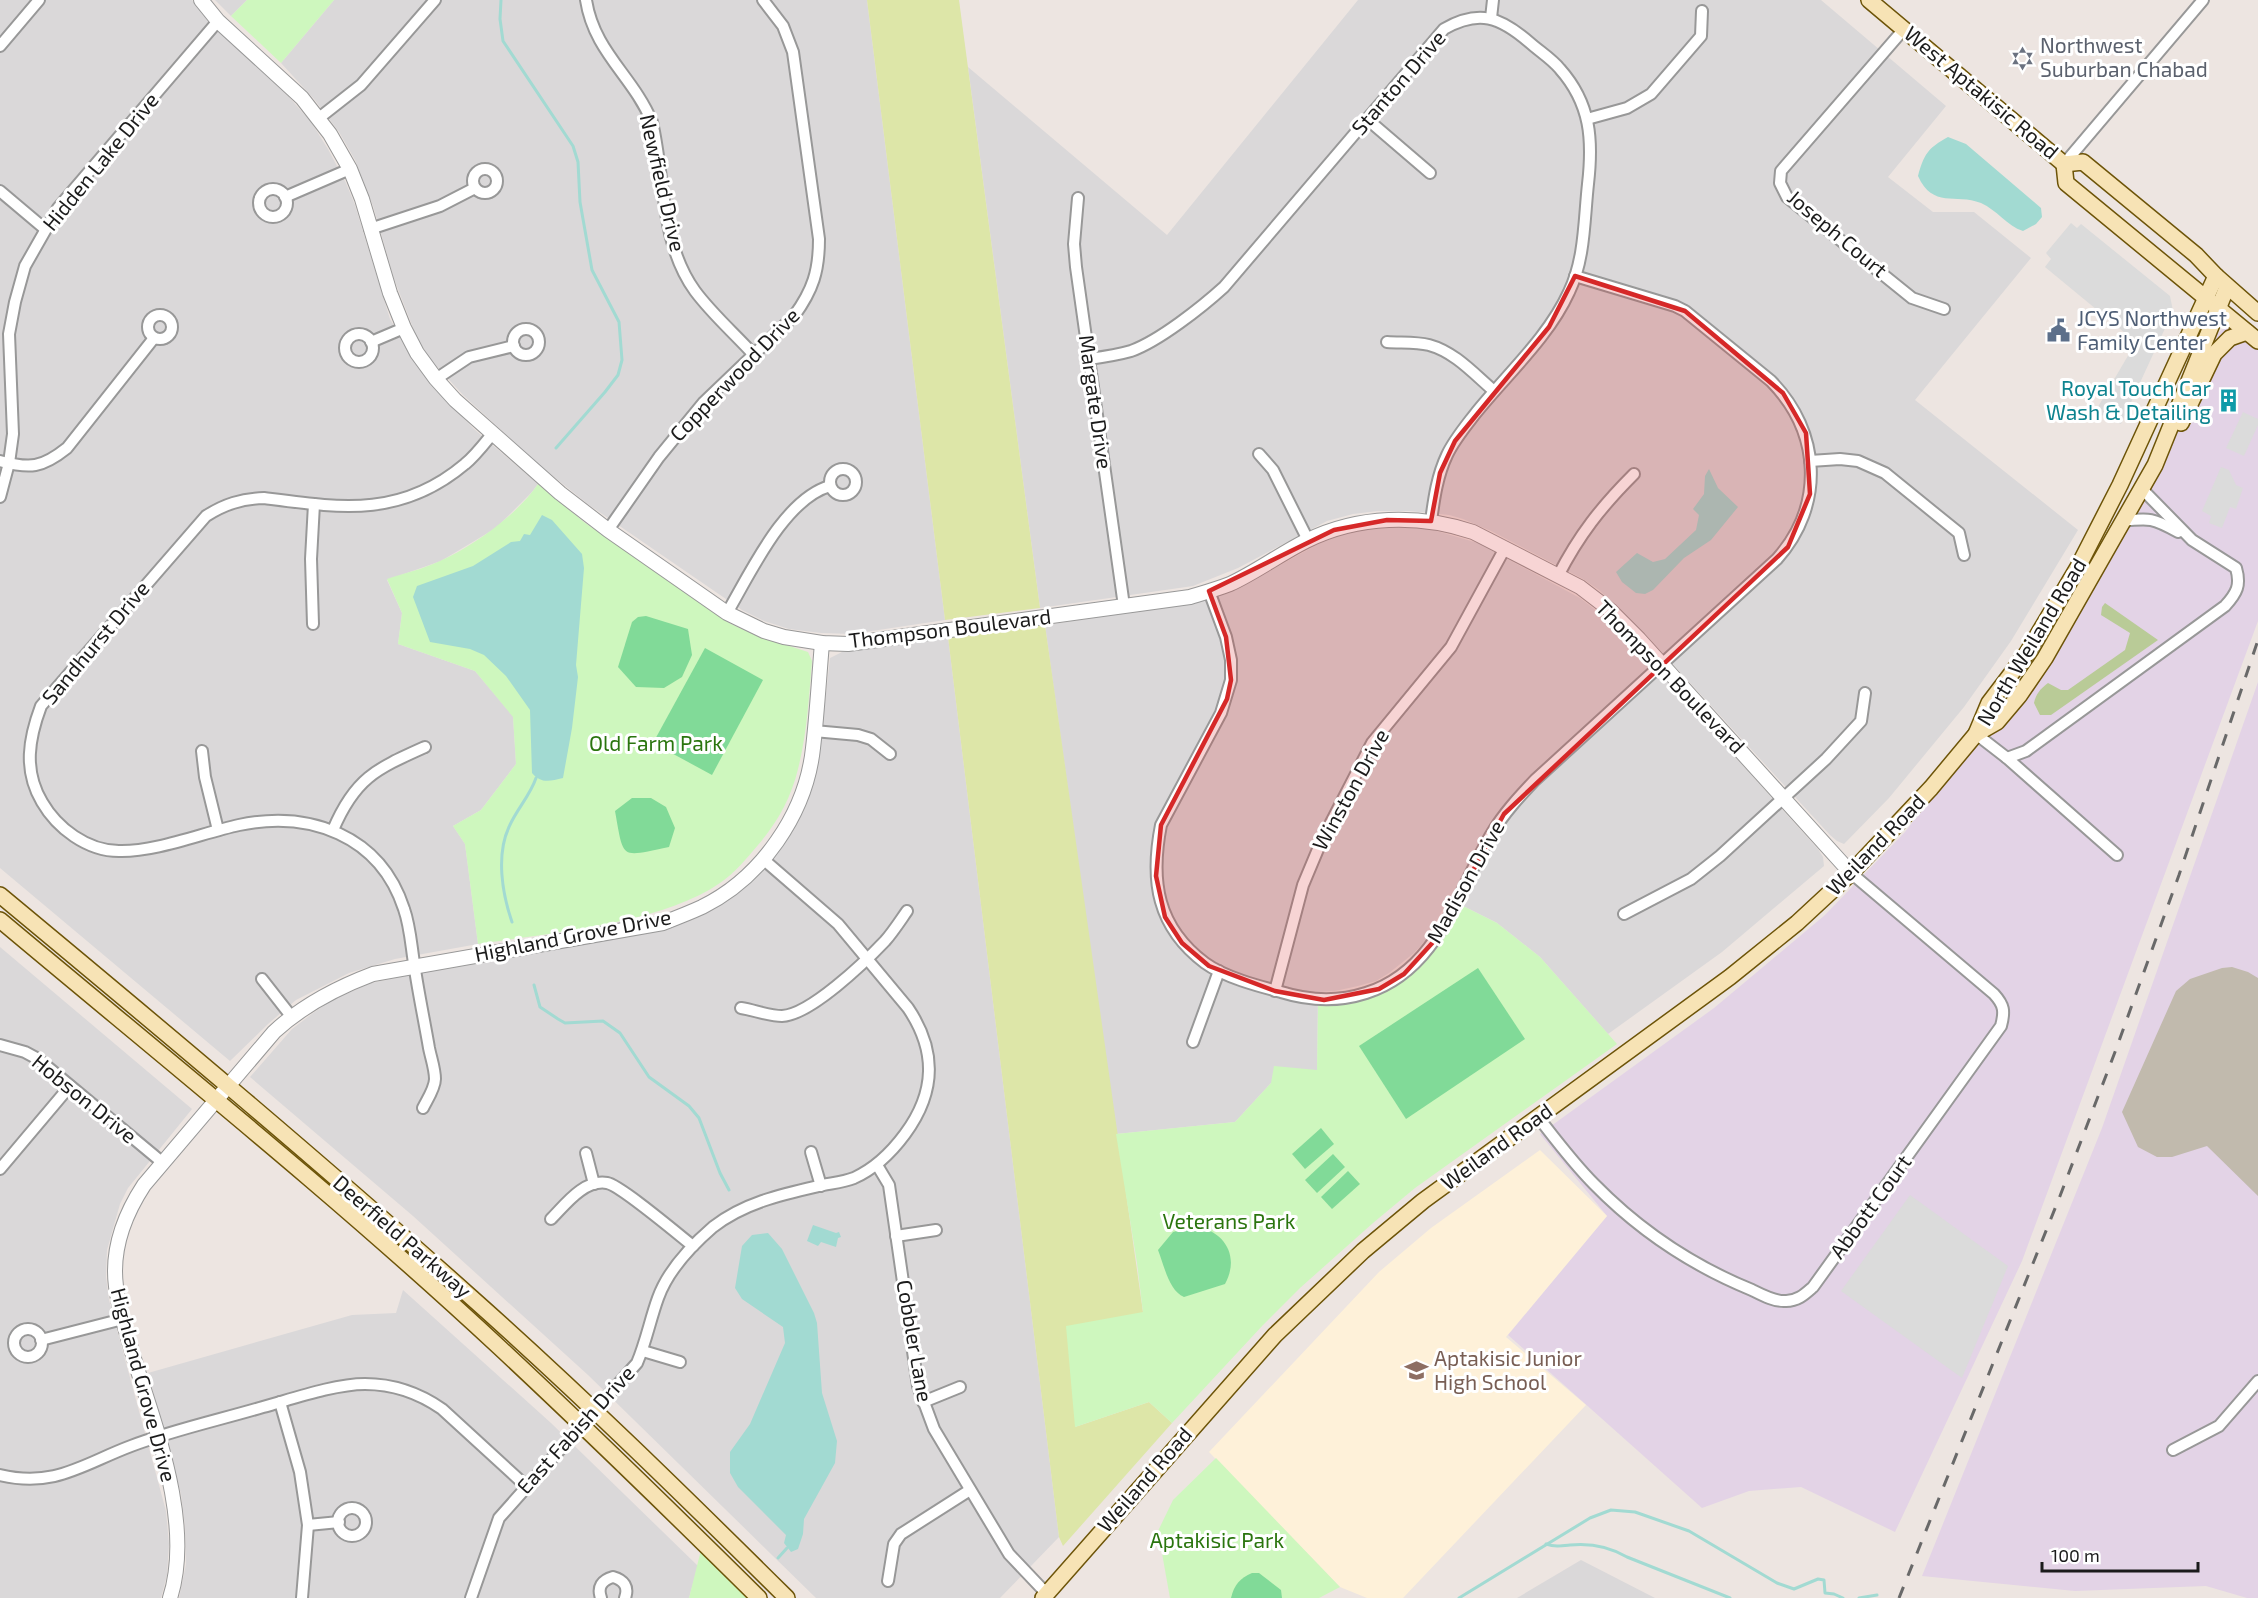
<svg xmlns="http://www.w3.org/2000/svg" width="2258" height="1598" font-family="'Exo 2',sans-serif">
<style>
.residential{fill:#dad8d9}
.industrial{fill:#e3d3e6}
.education{fill:#fef1d9}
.construction{fill:#c1baad}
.grass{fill:#dde6a8}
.forest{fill:#b9cb97}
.park{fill:#cef7be}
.pitch{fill:#81da98}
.parking{fill:#dbdbdb}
.water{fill:#a2dad2}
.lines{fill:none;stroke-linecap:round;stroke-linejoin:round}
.stream{stroke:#a2dad2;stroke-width:3}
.minor-casing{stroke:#989898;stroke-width:14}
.tertiary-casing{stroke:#989898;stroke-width:16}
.secondary-casing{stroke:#6d5408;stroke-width:18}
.minor{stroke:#fff;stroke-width:10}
.tertiary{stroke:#fff;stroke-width:14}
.secondary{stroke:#f7e3b5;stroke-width:15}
.rail{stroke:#696969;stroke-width:3;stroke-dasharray:12 12;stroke-linecap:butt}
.marked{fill:#d62828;fill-opacity:0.2;stroke:#d62828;stroke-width:4.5;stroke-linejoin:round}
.labels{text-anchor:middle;stroke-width:6;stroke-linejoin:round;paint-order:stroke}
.worship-label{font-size:21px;fill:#5b616d;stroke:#fff;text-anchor:start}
.street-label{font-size:21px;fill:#1b1b1b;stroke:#fff}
.service-label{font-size:21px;fill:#4e5e75;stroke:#fff;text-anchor:start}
.culture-label{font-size:21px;fill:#0d838f;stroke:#fff;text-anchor:end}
.park-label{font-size:21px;fill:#2a750e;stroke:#fff}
.education-label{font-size:21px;fill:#785e54;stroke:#fff;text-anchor:start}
</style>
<rect width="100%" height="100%" fill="#ede5e1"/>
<g class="residential">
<path d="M0 0H192L218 29 289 97 311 122 328 149 346 183 355 205 390 319 427 379 474 429 538 484 532 492 496 528 441 561 387 580 402 613 398 644 475 671 513 716 516 764 481 810 453 826 465 844 478 944 395 959 349 973 296 1000 268 1024 230 1061 0 868Z"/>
<path d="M215 0H247L231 16Z"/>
<path d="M334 0H867L945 620 852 634 821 633 789 629 764 621 742 610 589 505 538 464 463 395 431 360 417 338 394 279 373 206 355 160 339 132 314 99 281 63Z"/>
<path d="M1358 0H1821L1946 106 1888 177 1933 212H1974L2031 258 1915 400 2078 530 2011 641 1964 707 1889 798 1844 844 1837 841 1830 835 1646 635 1599 590 1583 579 1491 531 1463 519 1449 515 1409 511H1378L1353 514 1327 521 1238 568 1193 586 1040 608 968 67 1167 235Z"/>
<path d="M1400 527 1430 529 1478 543 1580 598 1602 615 1643 655 1818 849 1823 857 1824 866 1722 952 1608 1034 1540 957 1497 923 1449 899 1426 940 1414 953 1389 973 1376 981 1358 986 1335 991 1318 992 1317 1070 1271 1083 1235 1122 1116 1134 1045 625 1196 603 1255 579 1327 539 1353 531Z"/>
<path d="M948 637 1059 1537 1000 1598H816L588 1375 413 1216 250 1077 292 1029 313 1013 332 1000 371 983 430 971 646 933 687 921 711 909 794 827 807 801 815 778 820 746 830 658 842 652Z"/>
<path d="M0 947 192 1109 128 1188 120 1204 107 1250 106 1277 109 1300 166 1511 169 1544 167 1575 161 1598H0Z"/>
<path d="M403 1290 551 1423 698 1566 689 1598H179L186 1564 185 1527 181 1494 148 1373 352 1315 396 1313Z"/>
<path d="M1581 1560 1655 1598H1517Z"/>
</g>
<g class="industrial">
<path d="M2230 323 2258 340V621L2022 1261 1895 1532 1801 1487 1749 1491 1702 1508 1508 1335 1607 1216 1540 1134 1714 1008 1825 915 1905 832 2063 625 2148 487 2212 338Z"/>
<path d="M2258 682V1598H2247L2206 1586 2075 1591 1922 1576 2102 1128Z"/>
</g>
<path class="education" d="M1540 1150 1607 1216 1506 1337 1586 1405 1403 1598H1367L1340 1587 1209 1452 1379 1272 1431 1228Z"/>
<path class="construction" d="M2232 967 2248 972 2258 978V1196L2207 1146 2172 1157H2157L2138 1147 2122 1112 2176 991 2190 979 2222 968Z"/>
<g class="grass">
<path d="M867 0H959L1040 608 945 620Z"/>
<path d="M1045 625 1143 1312 1075 1427 1149 1402 1172 1423 1063 1546 1059 1537 948 637Z"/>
</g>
<path class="forest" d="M2105 603 2158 640 2051 715H2040L2034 703C2036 694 2040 689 2048 683L2061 690H2068L2125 650 2130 633 2101 615 2102 607Z"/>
<g class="park">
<path d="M247 0H334L281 63 231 16Z"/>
<path d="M538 484 584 522 711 611 731 624 755 635 808 652 812 661C809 697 807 734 798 769 791 798 777 823 758 845 746 859 735 873 720 883 661 924 549 933 478 944L465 844 453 826 481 810 516 764 513 717 475 671 398 644 402 613 387 579C405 573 423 569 440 561 473 546 517 515 538 484Z"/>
<path d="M1463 906 1497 923 1540 957 1617 1044 1415 1188 1373 1223 1300 1288 1263 1325 1172 1423 1149 1402 1075 1427 1066 1326 1143 1312 1137 1263 1116 1134 1235 1122 1271 1083 1274 1066 1317 1070 1318 1006C1335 1007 1349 1003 1364 999 1415 984 1437 949 1463 906Z"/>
<path d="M1216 1458 1340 1587 1319 1598H1170L1158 1531 1173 1500Z"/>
<path d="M701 1550 749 1598H689Z"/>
</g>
<g class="pitch">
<path d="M646 616 688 629 692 655 682 677 664 688 636 687 618 667 632 622 638 617Z"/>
<path d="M705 648 763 680 712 775 653 743Z"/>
<path d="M632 798H651L666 807 675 828 669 847C620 857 624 861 615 811Z"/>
<path d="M1478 968 1525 1039 1406 1119 1359 1046Z"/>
<path d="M1321 1128 1334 1144 1305 1169 1292 1154Z"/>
<path d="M1333 1154 1345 1167 1317 1193 1305 1180Z"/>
<path d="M1348 1171 1360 1184 1332 1209 1321 1197Z"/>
<path d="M1196 1226C1225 1232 1240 1256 1225 1284L1184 1297C1169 1291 1164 1265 1158 1250L1173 1232Z"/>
<path d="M1252 1573H1259L1281 1590 1282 1598H1231C1234 1585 1240 1578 1252 1573Z"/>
</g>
<g class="parking">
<path d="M2071 223 2077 228 2081 224 2170 296 2173 311 2121 424 2095 412 2136 342 2045 267 2051 259 2046 253Z"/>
<path d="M2243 412 2258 419V425L2244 456 2226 448Z"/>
<path d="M2221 467 2229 470 2236 485 2243 488 2236 509 2230 507 2222 528 2209 523 2211 516 2202 511Z"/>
<path d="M1910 1195 2008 1266 1962 1378 1841 1291Z"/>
</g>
<g class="water">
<path d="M1948 137 1966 144 2041 208 2042 217 2036 224 2023 231C2007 226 1997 210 1981 203 1955 193 1933 209 1918 176 1924 154 1928 148 1948 137Z"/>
<path d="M1709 469 1718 488 1738 507 1711 540 1684 558 1653 590 1645 594 1636 593 1622 582 1616 572 1637 553 1653 562 1665 559 1696 530 1699 515 1693 509 1704 494 1705 476Z"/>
<path d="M542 515 552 520 582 554 584 568 576 665 578 677 572 728 563 778C550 781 541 784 532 773L530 710 506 676 484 655 470 649 430 642 413 597 417 586 473 566 511 542 520 541 524 534 530 535Z"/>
<path d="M813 1225 836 1233 839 1232 841 1237 838 1238 836 1247 821 1242 818 1246 807 1241Z"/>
<path d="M768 1233 782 1249 814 1313 817 1323 822 1393 837 1441 835 1463 804 1519 803 1534 798 1549 791 1552 784 1543 786 1535 738 1487 730 1473V1452L750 1424 785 1343 783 1327 742 1299 735 1288 742 1246 752 1235Z"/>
</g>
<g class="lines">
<g class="stream">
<path d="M501 0 500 19 503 41 573 146 578 162 580 202 592 270 619 322 622 360 618 375 605 392 556 448"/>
<path d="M512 922C502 893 496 855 509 827 516 810 530 796 536 778"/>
<path d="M534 985 540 1007 558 1019 565 1023 603 1021 620 1033 649 1077 689 1106 699 1118 720 1173 729 1190"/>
<path d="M1546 1544C1555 1547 1561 1546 1570 1545 1590 1543 1610 1547 1627 1557L1730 1598"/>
<path d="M778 1558 787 1548"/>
<path d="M1459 1598 1590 1518 1611 1510 1635 1512 1689 1531 1777 1583 1794 1589 1818 1579 1824 1580 1825 1593 1834 1594 1843 1598"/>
<path d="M1859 1598 1877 1595"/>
</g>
<defs>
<g id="minor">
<path d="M586 0C594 52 633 76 652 122 665 177 660 243 695 291 712 314 735 334 754 355"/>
<path d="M1491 18 1493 0"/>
<path d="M1904 29 1781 171 1780 183 1787 197 1912 298 1944 309"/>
<path d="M0 46 39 0"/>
<path d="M319 118 361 85 435 0"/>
<path d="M1367 119 1430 173"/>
<path d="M1587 119 1627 108 1651 94 1701 36 1702 11"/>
<path d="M2064 164 2203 0"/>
<circle cx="485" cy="181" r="12"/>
<circle cx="273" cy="203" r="14"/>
<path d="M0 191 45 229"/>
<path d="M285 197 350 169"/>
<path d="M1078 198 1074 244 1076 267 1124 606"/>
<path d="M370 229 440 206 475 188"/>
<circle cx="160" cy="327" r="12"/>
<circle cx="526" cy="342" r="13"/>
<circle cx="359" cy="348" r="14"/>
<path d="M371 342 404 328"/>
<path d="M1387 342C1401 343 1416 342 1429 345 1455 352 1474 374 1494 391"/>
<path d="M1089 359C1103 357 1117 355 1131 351 1159 341 1202 307 1224 287L1444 29C1479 9 1500 17 1529 42 1539 51 1552 59 1560 69 1591 104 1593 140 1588 184 1584 220 1585 259 1569 292 1548 338 1507 374 1475 414 1465 427 1454 440 1447 455 1437 476 1434 499 1431 521"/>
<path d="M436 379 469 357 514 346"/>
<path d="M1259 454 1273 470 1308 540"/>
<path d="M0 461C30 469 42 468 67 448L154 338"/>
<path d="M1810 461 1840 459 1858 461 1885 473 1959 533 1964 555"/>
<circle cx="843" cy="482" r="13"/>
<path d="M0 497 9 463 13 434 9 334 15 302 25 266 58 208 218 21"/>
<path d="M2122 521C2150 518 2153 518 2178 532"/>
<path d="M608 530 659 457 704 402 794 316C813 290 819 271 819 239L793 52 783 26 763 0"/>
<path d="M1558 576C1579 535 1601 507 1634 474"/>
<path d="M1209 591 1226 637 1231 660V680L1221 713 1161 825C1150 881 1157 927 1205 963 1224 977 1258 986 1281 992 1310 1001 1338 1002 1366 993 1439 970 1457 891 1492 833 1504 813 1519 797 1535 780L1777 559C1825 505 1821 432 1771 381L1685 311 1675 306 1575 276"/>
<path d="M727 613C750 574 784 499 830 486"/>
<path d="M313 624 311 559 314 504"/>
<path d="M814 731 858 735 871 739 890 754"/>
<path d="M1976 734 2007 758 2117 855"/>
<path d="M202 751 205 777 218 830"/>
<path d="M2007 758 2026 751 2225 606C2237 593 2241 585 2236 568L2192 540 2141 488"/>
<path d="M333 830C355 778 376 769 425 747"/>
<path d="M1624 914 1691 879 1720 856 1826 759 1861 721 1865 693"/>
<path d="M262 979 291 1016"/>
<path d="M1275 991 1303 885 1321 842 1372 743 1451 647 1505 548"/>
<path d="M741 1008C754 1010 769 1016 782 1016 810 1015 865 962 885 941 893 932 900 921 907 911"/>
<path d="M1193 1042 1219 971"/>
<path d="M0 1045 25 1052 38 1059 163 1163"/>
<path d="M423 1108C427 1100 435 1088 435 1079 435 1069 431 1058 429 1048 424 1019 418 991 414 963 411 944 410 926 404 909 380 835 309 810 239 825 202 833 156 852 119 851 87 851 57 828 42 802 23 770 29 738 41 706L206 516C225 504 241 499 264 498 341 508 401 518 465 464 475 456 484 444 493 433"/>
<path d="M1538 1117C1556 1140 1573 1163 1594 1184 1638 1229 1693 1266 1752 1290 1762 1295 1775 1302 1786 1301 1798 1301 1805 1294 1813 1287L2001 1026C2005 1011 2004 1005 1994 994L1851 873"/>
<path d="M811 1152 821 1186"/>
<path d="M586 1153 594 1184"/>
<path d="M877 1165 889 1185 918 1386 934 1429 1009 1554 1046 1593"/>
<path d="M0 1169 70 1086"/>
<path d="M551 1219C565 1205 584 1179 607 1183 620 1185 679 1235 693 1246"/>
<path d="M896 1236 936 1230"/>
<circle cx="28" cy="1343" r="14"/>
<path d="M41 1340 123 1319"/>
<path d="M643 1351 680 1362"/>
<path d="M280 1402 300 1472 308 1525 302 1598"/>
<path d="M923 1402 960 1387"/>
<path d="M2173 1450 2219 1426 2258 1381"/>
<path d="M0 1475C55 1488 83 1464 131 1446 173 1430 219 1420 263 1407 292 1399 335 1384 365 1384 393 1384 419 1393 442 1409L526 1486"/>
<circle cx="352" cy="1522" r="14"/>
<path d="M308 1525 339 1522"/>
<path d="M888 1581 894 1544 901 1534 970 1490"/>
<path d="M471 1598 499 1518 637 1363C646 1342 650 1320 658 1298 668 1270 691 1246 713 1227 745 1202 784 1194 823 1185 833 1183 844 1182 854 1178 876 1168 891 1153 905 1134 936 1092 937 1051 908 1008L838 924 763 859"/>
<path d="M601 1598C597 1587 602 1580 613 1577 624 1580 629 1587 625 1598"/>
</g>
<g id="tertiary">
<path d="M201 0 218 21 302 98 330 134 350 169 362 199 390 293 404 328 417 353 436 379 455 400 560 493 608 530 727 613 764 631 784 637 822 643 848 644 1190 597C1203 593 1217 589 1230 584 1256 572 1280 554 1306 541 1358 515 1419 514 1473 532L1580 587 1610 610 1639 639 1851 873"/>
<path d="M170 1598C194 1523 154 1424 132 1352 125 1326 115 1298 115 1271 115 1239 127 1211 144 1185L274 1032C303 1005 336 988 373 974L663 923C676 918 689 913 702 907 761 878 806 814 813 748 817 714 819 678 822 643"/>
</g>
<g id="secondary">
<path d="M1869 0 2064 164 2083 162 2196 255 2216 276 2258 313"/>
<path d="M2064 164 2066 183 2258 341"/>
<path d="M2181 423 2214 354 2230 338 2247 332"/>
<path d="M1976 734 1997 722 2019 696 2045 658 2155 465 2227 287"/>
<path d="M0 895C159 1027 318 1160 472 1298 580 1394 684 1496 787 1598"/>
<path d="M0 920C167 1060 338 1197 498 1346 586 1428 673 1513 759 1598"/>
<path d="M1043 1598 1275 1335 1363 1251 1423 1201 1730 977 1797 923 1851 873 1931 788 1976 734 1989 703 2027 653 2078 567 2120 485 2216 276"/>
</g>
</defs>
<use href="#minor" class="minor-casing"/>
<use href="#tertiary" class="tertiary-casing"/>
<use href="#secondary" class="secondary-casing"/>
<use href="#minor" class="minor"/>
<use href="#tertiary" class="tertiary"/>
<use href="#secondary" class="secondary"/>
<path class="rail" d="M1899 1598 2060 1196 2115 1052 2179 875 2258 640"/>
</g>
<path class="marked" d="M1575 276 1685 311 1783 393 1806 433 1810 494 1788 547 1504 814 1435 940 1404 974 1379 989 1324 1000 1275 991 1209 966 1182 943 1165 917 1156 876 1161 825 1227 699 1231 680 1226 637 1209 591 1334 530 1387 520 1431 521 1440 473 1455 441 1549 327Z"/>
<defs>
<symbol id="synagogue-bare" viewBox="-9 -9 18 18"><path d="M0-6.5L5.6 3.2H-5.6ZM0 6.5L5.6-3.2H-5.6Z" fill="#6b7280" stroke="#fff" stroke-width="2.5" paint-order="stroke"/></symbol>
<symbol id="civic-bare" viewBox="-9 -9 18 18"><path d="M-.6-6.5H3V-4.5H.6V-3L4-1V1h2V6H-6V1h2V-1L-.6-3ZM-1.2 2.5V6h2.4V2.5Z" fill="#5c6f8a" stroke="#fff" stroke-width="2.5" paint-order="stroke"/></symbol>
<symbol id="building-bare" viewBox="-9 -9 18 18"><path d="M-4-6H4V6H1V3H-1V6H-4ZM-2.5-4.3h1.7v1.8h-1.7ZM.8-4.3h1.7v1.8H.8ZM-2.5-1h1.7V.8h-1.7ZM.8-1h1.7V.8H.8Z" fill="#0f9aa8" stroke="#fff" stroke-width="2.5" paint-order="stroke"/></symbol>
<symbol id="school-bare" viewBox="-9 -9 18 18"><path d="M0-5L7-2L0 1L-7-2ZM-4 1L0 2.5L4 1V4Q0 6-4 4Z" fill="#8d6e63" stroke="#fff" stroke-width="2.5" paint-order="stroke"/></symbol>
</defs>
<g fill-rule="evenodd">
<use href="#synagogue-bare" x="2006" y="42" width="33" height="33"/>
<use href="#civic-bare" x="2042" y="314" width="33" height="33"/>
<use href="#building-bare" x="2212" y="384" width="33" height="33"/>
<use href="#school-bare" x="1400" y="1354" width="33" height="33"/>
</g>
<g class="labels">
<g class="worship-label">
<text x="2040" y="53">Northwest<tspan x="2040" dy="24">Suburban Chabad</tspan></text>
</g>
<g class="street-label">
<text transform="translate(1399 83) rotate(-49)" y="7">Stanton Drive</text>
<text transform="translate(1981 93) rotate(40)" y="7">West Aptakisic Road</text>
<text transform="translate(101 162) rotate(-51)" y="7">Hidden Lake Drive</text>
<text transform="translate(662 183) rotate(77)" y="7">Newfield Drive</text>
<text transform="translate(1837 234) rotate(40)" y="7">Joseph Court</text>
<text transform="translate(735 375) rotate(-46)" y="7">Copperwood Drive</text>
<text transform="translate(1095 402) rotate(82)" y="7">Margate Drive</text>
<text transform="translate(950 629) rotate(-7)" y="7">Thompson Boulevard</text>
<text transform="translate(2032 642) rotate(-59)" y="7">North Weiland Road</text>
<text transform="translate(96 643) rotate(-50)" y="7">Sandhurst Drive</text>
<text transform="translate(1670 677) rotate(46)" y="7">Thompson Boulevard</text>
<text transform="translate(1351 790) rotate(-61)" y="7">Winston Drive</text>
<text transform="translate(1876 845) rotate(-46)" y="7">Weiland Road</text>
<text transform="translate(1466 882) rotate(-61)" y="7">Madison Drive</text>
<text transform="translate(573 936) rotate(-11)" y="7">Highland Grove Drive</text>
<text transform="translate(84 1099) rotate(39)" y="7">Hobson Drive</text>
<text transform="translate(1497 1147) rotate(-36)" y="7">Weiland Road</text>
<text transform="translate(1871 1207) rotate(-54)" y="7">Abbott Court</text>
<text transform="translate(402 1237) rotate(41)" y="7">Deerfield Parkway</text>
<text transform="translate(914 1341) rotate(80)" y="7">Cobbler Lane</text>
<text transform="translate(143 1385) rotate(75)" y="7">Highland Grove Drive</text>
<text transform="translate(576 1430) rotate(-48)" y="7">East Fabish Drive</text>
<text transform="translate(1145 1480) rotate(-49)" y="7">Weiland Road</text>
</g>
<g class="service-label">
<text x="2077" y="326">JCYS Northwest<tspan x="2077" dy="24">Family Center</tspan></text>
</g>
<g class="culture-label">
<text x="2211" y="396">Royal Touch Car<tspan x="2211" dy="24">Wash &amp; Detailing</tspan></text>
</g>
<g class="park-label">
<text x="656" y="751">Old Farm Park</text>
<text x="1229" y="1229">Veterans Park</text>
<text x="1217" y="1548">Aptakisic Park</text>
</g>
<g class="education-label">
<text x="1434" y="1366">Aptakisic Junior<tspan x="1434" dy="24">High School</tspan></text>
</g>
</g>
<path d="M2042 1562v9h156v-9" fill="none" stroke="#1b1b1b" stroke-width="3"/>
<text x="2051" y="1562" font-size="18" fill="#1b1b1b" stroke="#ffffff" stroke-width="4.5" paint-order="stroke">100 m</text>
</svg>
